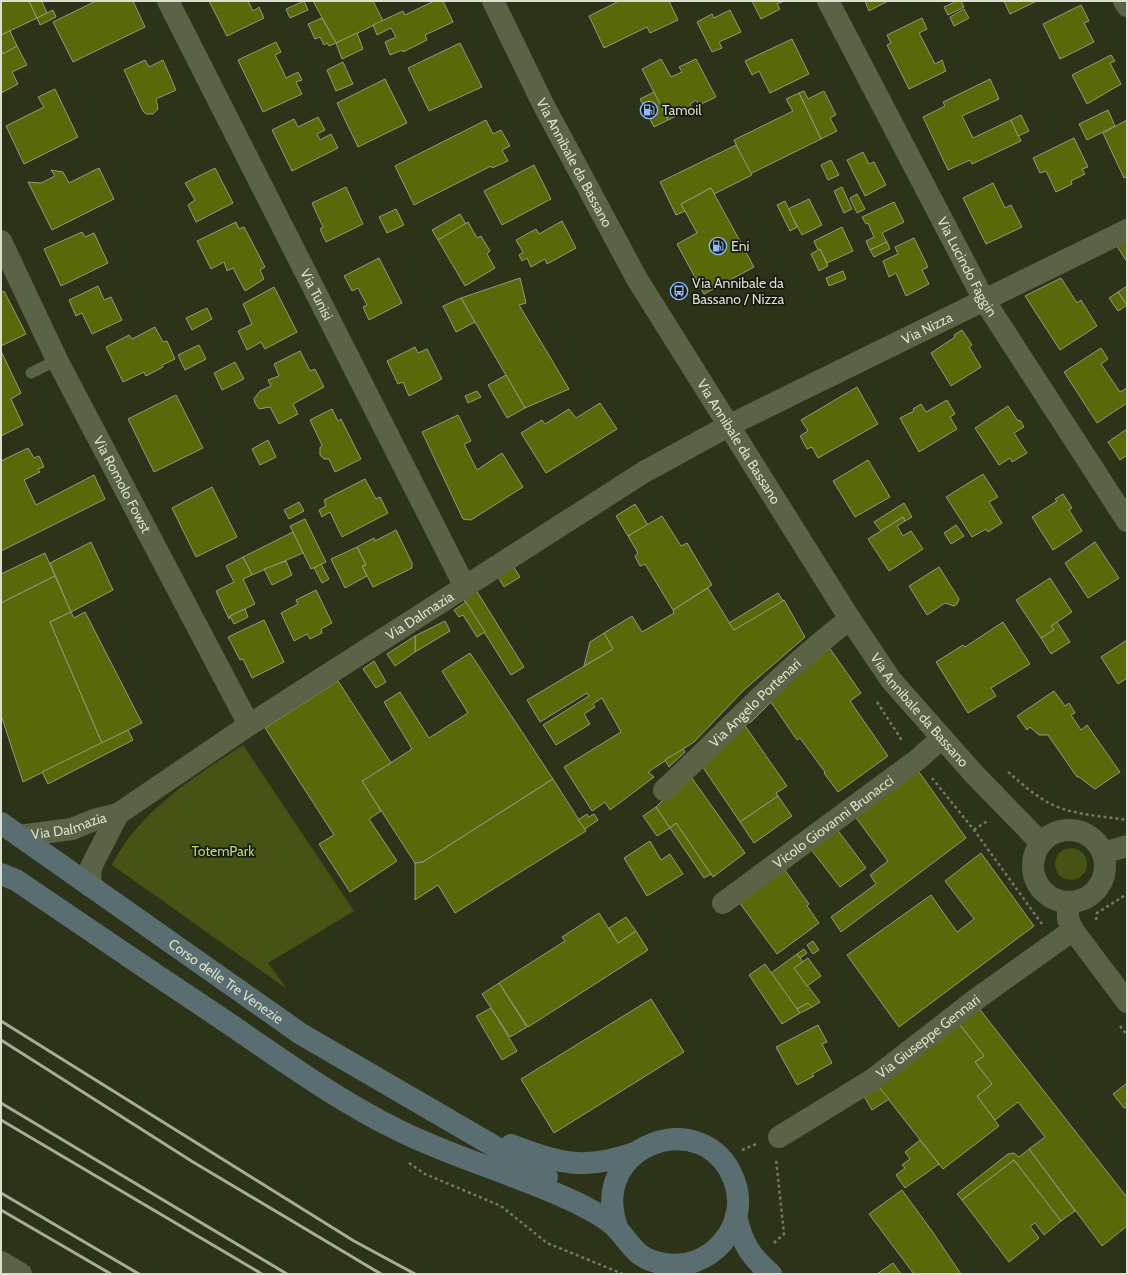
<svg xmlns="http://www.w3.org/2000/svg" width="1128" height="1275" font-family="Cabin,sans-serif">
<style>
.green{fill:#475314}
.building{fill:#596909;stroke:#929a7c}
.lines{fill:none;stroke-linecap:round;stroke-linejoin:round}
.path{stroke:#737962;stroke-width:2.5;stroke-dasharray:3 3;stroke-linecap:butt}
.service{stroke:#5b6346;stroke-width:11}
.minor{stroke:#5b6346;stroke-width:22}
.tertiary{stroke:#5b6346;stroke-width:22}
.secondary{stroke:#5a6e71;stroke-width:22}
.rail{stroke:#a6ac98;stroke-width:3}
.labels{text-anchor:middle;stroke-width:3.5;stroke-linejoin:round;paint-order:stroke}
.poi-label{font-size:14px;fill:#dadfcf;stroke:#16190d;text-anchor:start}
.street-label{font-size:14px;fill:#dadfcf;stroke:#16190d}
.park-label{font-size:14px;fill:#c1d968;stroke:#16190d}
</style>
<rect width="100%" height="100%" fill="#2d3318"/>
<g class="green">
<path d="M243 745 354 911 268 963 287 989 112 865C139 811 194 777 243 745Z"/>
<circle cx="1071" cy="864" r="16"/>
</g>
<g class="building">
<path d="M1 1H29L37 18 1 35Z"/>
<path d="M29 1H45L42 2 47 13 37 18Z"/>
<path d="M96 1H133L145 27 73 62 53 22Z"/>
<path d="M209 1H248L253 11 259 7 264 18 227 36Z"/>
<path d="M304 1 308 10 290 18 286 9Z"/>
<path d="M313 1H373L383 21 336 43Z"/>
<path d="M434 1H443L453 22 425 35 427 40 403 52 402 50 390 55 385 42 396 37 391 28 377 35 373 25 403 11 405 15Z"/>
<path d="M619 1H669L678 20 650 33 647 27 604 48 589 16Z"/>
<path d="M752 1H784L777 4 780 9 761 19Z"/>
<path d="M865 1H888L869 11Z"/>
<path d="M957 1H961L964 7 948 15 944 7Z"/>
<path d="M1004 1H1037L1010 14Z"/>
<path d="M1081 5 1089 21 1084 23 1094 42 1060 59 1043 24Z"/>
<path d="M964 9 969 18 954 26 950 17Z"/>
<path d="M53 10 56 17 40 25 37 18Z"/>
<path d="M730 10 741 32 719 42 722 48 712 52 697 22 712 14 714 18Z"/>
<path d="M322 18 336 43 329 46 327 43 324 45 320 37 315 39 308 24Z"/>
<path d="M922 18 927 29 919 33 935 64 942 60 946 71 909 89 887 45 891 43 887 35Z"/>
<path d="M10 31 17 46 3 54 1 50V35Z"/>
<path d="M357 33 363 49 342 59 336 43Z"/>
<path d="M792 39 809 74 770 93 759 71 752 75 745 61Z"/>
<path d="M276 42 281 52 275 55 282 69 286 78 298 72 302 80 296 82 302 94 263 112 238 60Z"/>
<path d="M460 43 482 87 429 111 408 68Z"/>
<path d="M17 46 27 65 12 72 18 84 1 93V50L3 54Z"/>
<path d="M1111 55 1115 61 1110 63 1121 84 1087 104 1072 75Z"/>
<path d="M661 59 671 77 682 72 679 67 696 59 716 97 699 105 696 100 690 104 692 108 668 120 642 69Z"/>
<path d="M145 60 149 67 163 60 176 90 156 99 158 109 153 114H146L143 111 124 70Z"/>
<path d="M343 62 353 84 336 91 327 70Z"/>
<path d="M385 79 407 123 358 147 337 103Z"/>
<path d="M990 79 999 99 962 116 973 138 1011 120 1021 141 972 164 970 160 948 170 923 117 945 106 943 102Z"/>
<path d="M55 89 78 137 24 164 6 126 44 107 38 97Z"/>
<path d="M804 91 808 99 824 91 836 115 830 118 837 131 821 139 799 93Z"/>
<path d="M654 92 668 120 654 127 640 99Z"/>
<path d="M799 93 821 139 750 174 734 140 793 111 786 99Z"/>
<path d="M1108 110 1115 126 1087 140 1079 124Z"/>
<path d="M1021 115 1029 131 1018 136 1011 120Z"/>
<path d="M318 117 325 130 317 134 320 140 331 134 338 148 292 171 272 130 294 119 298 127Z"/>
<path d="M486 120 493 134 501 130 510 146 502 150 508 161 492 168 491 166 414 205 395 166Z"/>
<path d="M1127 120V177L1124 178 1103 133Z"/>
<path d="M1074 138 1088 167 1082 169 1085 174 1071 181 1072 184 1056 192 1046 171 1040 173 1033 158Z"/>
<path d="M736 145 752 175 714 194 711 188 681 204 685 211 676 215 660 182Z"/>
<path d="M863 152 869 164 874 162 886 185 865 196 847 160Z"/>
<path d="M831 160 839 175 828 180 821 165Z"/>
<path d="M534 165 551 199 502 225 484 191Z"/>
<path d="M99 168 114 199 52 230 28 182 41 183 55 176 51 170 63 172 69 183Z"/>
<path d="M215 168 233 203 196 222 188 205 195 200 185 183Z"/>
<path d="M993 183 1005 208 1011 205 1022 227 986 244 963 198Z"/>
<path d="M346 187 363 224 326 242 320 229 323 227 312 203Z"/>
<path d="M842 187 852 209 844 213 834 191Z"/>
<path d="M711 188 754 267 704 294 677 244 697 233 681 204Z"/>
<path d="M857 194 865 209 857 213 850 198Z"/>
<path d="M809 199 822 225 802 235 788 209Z"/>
<path d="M785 201 797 227 790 231 777 205Z"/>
<path d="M894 202 904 222 882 233 887 242 870 250 866 241 874 237 868 223 866 224 862 217Z"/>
<path d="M396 209 404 225 387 233 379 217Z"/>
<path d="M460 214 466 224 438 240 432 230Z"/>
<path d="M562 221 576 248 547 264 545 259 531 267 527 258 522 261 519 255 523 252 516 240 536 229 539 234Z"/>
<path d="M236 222 239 229 244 227 265 267 260 270 264 279 245 291 233 268 227 271 224 262 211 269 197 241Z"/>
<path d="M468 222 477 238 481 236 490 251 487 254 495 268 465 286 438 240Z"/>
<path d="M842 227 853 251 827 263 820 249 818 250 814 241Z"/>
<path d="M82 232 85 237 94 233 108 263 61 286 44 249Z"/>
<path d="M914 238 928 267 922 270 929 284 906 296 896 273 889 277 883 261 898 254 895 247Z"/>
<path d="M1127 239V262L1117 246Z"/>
<path d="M887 242 890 249 874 257 870 250Z"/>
<path d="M820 249 828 266 819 271 811 254Z"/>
<path d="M379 258 402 303 369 320 363 307 367 305 358 288 352 291 344 276Z"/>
<path d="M843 271 846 279 829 286 826 278Z"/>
<path d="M520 278 526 303 519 305 569 389 525 408 461 298Z"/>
<path d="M1061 278 1077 303 1081 300 1097 326 1060 350 1025 296Z"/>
<path d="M98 286 104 300 111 297 122 320 92 334 82 313 76 316 69 300Z"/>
<path d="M1127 286V305L1118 292Z"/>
<path d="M274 287 297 332 265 349 261 342 247 350 238 331 252 324 243 304Z"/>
<path d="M4 291 26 334 1 346V293Z"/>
<path d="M1118 292 1127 305 1118 311 1109 298Z"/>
<path d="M461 298 475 322 456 332 443 306Z"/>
<path d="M207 308 212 319 192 330 186 318Z"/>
<path d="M155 327 163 342 167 341 175 359 162 365 163 367 146 376 144 372 123 382 106 347 129 335 132 339Z"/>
<path d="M962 330 972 345 969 347 981 367 951 386 931 353 955 337 954 335Z"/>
<path d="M199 345 206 359 185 370 178 355Z"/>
<path d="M415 347 418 353 427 349 442 379 409 396 403 382 398 384 387 361Z"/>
<path d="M1101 348 1108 359 1101 364 1120 392 1127 388V403L1097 423 1064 372Z"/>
<path d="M1 351 21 393 11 399 23 425 1 436Z"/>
<path d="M300 351 310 371 315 369 324 387 293 404 298 414 279 424 270 407 259 409 255 403 254 399 260 391 271 386 268 380 279 376 274 364Z"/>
<path d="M235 362 244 379 222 390 214 373Z"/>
<path d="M506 375 525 408 507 418 488 385Z"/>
<path d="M857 387 878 424 818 458 812 447 807 449 800 436 808 431 801 420Z"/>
<path d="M477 391 481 397 468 403 465 396Z"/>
<path d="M176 395 203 448 154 472 128 419Z"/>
<path d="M947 400 955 414 950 417 957 429 919 452 900 418 914 411 913 409 921 404 926 412Z"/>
<path d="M600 403 617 429 546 473 521 433 542 420 545 424 569 409 576 418Z"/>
<path d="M1008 406 1018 421 1020 420 1024 427 1014 433 1027 453 1012 462 1010 458 999 465 975 428Z"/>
<path d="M332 409 338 421 341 419 361 459 335 472 329 459H324L320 455V448L322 445 310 420Z"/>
<path d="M458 415 471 441 464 444 477 470 502 453 523 487 471 520 463 519 422 432Z"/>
<path d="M1127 429V458L1126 456 1120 460 1108 442Z"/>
<path d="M268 440 276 457 260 465 252 449Z"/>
<path d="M28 448 34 458 39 456 44 467 38 469 40 472 24 480 36 505 94 475 105 499 1 551V461Z"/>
<path d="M868 460 890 497 855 517 833 481Z"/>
<path d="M983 474 998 497 989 502 1002 523 988 532 986 529 972 537 946 497Z"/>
<path d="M365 479 376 499 380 497 388 513 342 537 330 512 322 517 319 510 326 506 324 500Z"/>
<path d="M212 487 237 537 196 557 172 508Z"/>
<path d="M1063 494 1072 508 1069 510 1082 531 1053 550 1032 517 1057 501 1055 499Z"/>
<path d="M299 502 304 511 289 519 284 510Z"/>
<path d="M904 503 912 517 905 521 903 517 881 531 874 522Z"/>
<path d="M635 504 648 525 628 536 616 516Z"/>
<path d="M662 516 681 546 687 543 712 585 673 610 645 564 640 566 635 556 638 553 628 536Z"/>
<path d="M903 517 905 521 897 526 903 536 911 531 923 549 889 571 868 539Z"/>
<path d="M305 519 326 562 311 569 290 526Z"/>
<path d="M956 525 964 536 951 544 944 533Z"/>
<path d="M396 530 412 563V568L373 587 362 566 366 565 357 547 374 538 375 541Z"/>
<path d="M293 532 303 553 252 575 243 557Z"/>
<path d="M91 542 113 590 71 612 50 563Z"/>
<path d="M1095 542 1119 578 1088 598 1065 563Z"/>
<path d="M357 547 366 565 362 566 367 576 345 588 331 559Z"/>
<path d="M45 553 55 576 1 603V574Z"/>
<path d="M243 557 252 575 243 579 255 604 230 616 229 619 216 591 234 582 226 566Z"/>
<path d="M286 561 292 575 272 585 264 569Z"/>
<path d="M321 564 329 579 322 583 314 568Z"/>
<path d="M513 566 520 577 504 587 497 575Z"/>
<path d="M939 567 959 599 957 604 954 606 945 603 927 615 909 586Z"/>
<path d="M55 576 71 612 50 622 102 743 23 782 1 715V603Z"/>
<path d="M1050 578 1072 612 1051 626 1054 630 1041 638 1016 600Z"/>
<path d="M708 588 734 630 784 600 805 637 744 690 694 742 648 772 654 777 610 810 605 802 592 811 564 767 621 732 602 698 593 704 595 707 584 714 590 724 556 745 543 725 589 696 587 693 540 722 527 700 613 649 604 633 632 616 642 632 674 613 673 610Z"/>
<path d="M316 590 332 623 321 629 322 633 310 639 307 634 294 641 281 613 298 604 296 600Z"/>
<path d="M476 590 524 667 511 675 463 598Z"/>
<path d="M778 593 783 601 734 630 729 623Z"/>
<path d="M466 602 485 632 477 637 463 615 459 617 454 610Z"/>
<path d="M245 609 248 617 234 624 230 616Z"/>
<path d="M71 612 74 618 85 612 142 723 102 743 50 622Z"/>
<path d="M264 620 284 662 252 678 243 659 240 660 228 637Z"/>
<path d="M445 621 450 631 415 652V636Z"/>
<path d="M1003 622 1030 664 991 688 996 696 968 713 936 662 963 645 965 647Z"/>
<path d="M1057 622 1070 642 1051 654 1041 638 1054 630 1051 626Z"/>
<path d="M604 633 613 649 584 666 590 642Z"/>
<path d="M415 636V652L395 666 387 654Z"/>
<path d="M1127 640V678L1118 684 1101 657Z"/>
<path d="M826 643 861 693 850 701 888 756 838 792 824 773 825 772 800 738 797 740 771 702 750 723 744 718Z"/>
<path d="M470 653 553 779 423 862 415 863 362 781 412 749 384 702 400 692 429 738 468 713 442 671Z"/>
<path d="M374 661 386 682 376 688 363 669Z"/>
<path d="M338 681 391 763 362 781 381 811 369 819 397 861 350 892 319 844 334 835 265 728Z"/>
<path d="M1054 691 1065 706 1069 703 1075 713 1071 715 1081 730 1087 725 1120 772 1095 789 1079 777H1077L1048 735H1039L1030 727 1027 730 1017 716Z"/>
<path d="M741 720 787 786 776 793 778 796 740 822 700 763Z"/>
<path d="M128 730 133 740 48 784 42 772Z"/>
<path d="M683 749 685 752 669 767 665 760Z"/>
<path d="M914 765 966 838 841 932 831 917 876 884 870 875 888 861 851 811Z"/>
<path d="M689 774 745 853 713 877 676 823 670 828 656 807Z"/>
<path d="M553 779 586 831 455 913 438 885 415 900V863L423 862Z"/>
<path d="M778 796 792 816 754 843 740 822Z"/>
<path d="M656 807 670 828 657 836 643 816Z"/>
<path d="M587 814 589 817 594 814 598 820 585 829 578 820Z"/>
<path d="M676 823 711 874 704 878 670 828Z"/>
<path d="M833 824 866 868 840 887 807 844Z"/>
<path d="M650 841 661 860 670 854 683 874 647 896 624 858Z"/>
<path d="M981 853 1034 926 899 1027 847 955 931 895 957 932 974 919 945 881Z"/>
<path d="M784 869 809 904 807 906 819 923 777 954 739 902Z"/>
<path d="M599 913 618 943 636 931 648 950 528 1027 499 983 565 941 562 937Z"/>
<path d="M626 917 636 931 618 943 609 928Z"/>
<path d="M813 941 819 950 813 954 807 945Z"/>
<path d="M804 949 807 953 800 958 797 954Z"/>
<path d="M797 954 803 962 794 968 820 1002 812 1007 808 1003 797 1009 771 973Z"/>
<path d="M808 958 821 976 807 986 794 968Z"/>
<path d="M765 964 800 1013 782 1024 749 975Z"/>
<path d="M499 983 527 1027 510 1037 482 994Z"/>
<path d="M651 999 684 1052 554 1133 521 1079Z"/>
<path d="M974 1002 1126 1196 1127 1195V1226L1102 1246 1029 1149 1045 1137 1018 1102 995 1120 977 1096 992 1084 975 1062 984 1056 954 1017Z"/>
<path d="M808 1003 812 1007 800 1013 797 1009Z"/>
<path d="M491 1008 517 1051 502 1060 476 1016Z"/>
<path d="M954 1017 984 1056 975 1062 992 1084 977 1096 999 1126 943 1169 874 1081Z"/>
<path d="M818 1025 827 1042 822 1044 832 1063 812 1074 814 1076 797 1085 776 1047Z"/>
<path d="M874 1081 889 1099 872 1110 861 1091Z"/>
<path d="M1127 1083V1107L1124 1108 1113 1094Z"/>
<path d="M920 1140 939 1164 905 1188 896 1175 905 1168 902 1165 910 1159 905 1152Z"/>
<path d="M1029 1149 1075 1211 1061 1221 1014 1160 962 1200 957 1194 1008 1154 1014 1153 1019 1157Z"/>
<path d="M1014 1160 1061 1221 1044 1235 1035 1223 1030 1226 1039 1238 1009 1262 962 1200Z"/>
<path d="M902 1190 934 1234 961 1274H914L869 1214Z"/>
<path d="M893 1263 901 1274H877Z"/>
</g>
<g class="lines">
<g class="path">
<path d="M877 702 903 742"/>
<path d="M1008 772C1021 783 1035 796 1051 804 1073 815 1102 816 1127 820"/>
<path d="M932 778 974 830 1042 924"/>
<path d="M974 830 987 821"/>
<path d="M1096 920 1097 913 1127 894"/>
<path d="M1120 1026 1127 1035"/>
<path d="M742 1150 756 1144"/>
<path d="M409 1163 425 1174 501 1206 547 1243 623 1274"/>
<path d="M774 1243 784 1234 776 1159"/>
</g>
<path class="service" d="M31 373 57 360"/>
<g class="minor">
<path id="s1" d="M168 1 465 587"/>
<path id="s2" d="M828 1 984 300 1127 521"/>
<path d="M1124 1 1127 6"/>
<path id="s3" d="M1 241 57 360 249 725"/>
<path id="s4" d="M664 790C726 733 782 670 850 619"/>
<path id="s5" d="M19 836 72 829 94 820 118 814 249 725 644 472 728 426 1127 230"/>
<path d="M90 886 91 867 118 814"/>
<path id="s6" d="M723 903 917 760 942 738"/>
<path id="s7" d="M779 1137 872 1080 975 1000 1073 930"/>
</g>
<g class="tertiary">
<path id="s8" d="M493 1 543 104 637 279 850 619 891 680 974 774 1041 843"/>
<circle cx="1069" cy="866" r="36"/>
<path d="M1103 853 1127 846"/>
<path d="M1068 902V919L1073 930 1127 1002"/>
<path d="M1 1262 21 1274"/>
</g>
<g class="secondary">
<path id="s9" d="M1 823 301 1034 547 1177"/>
<path d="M1 874 16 880C88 929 159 977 231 1025 285 1062 339 1101 398 1130 456 1159 519 1175 577 1203 591 1210 607 1218 618 1230 633 1246 635 1257 660 1263 708 1275 752 1226 734 1180 705 1103 585 1144 618 1230"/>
<path d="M511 1145C561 1164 585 1171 637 1152"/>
<path d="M736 1216C742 1243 750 1256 771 1274"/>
</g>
<g class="rail">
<path d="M1 1021 354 1241 415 1274"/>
<path d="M1 1040 193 1162 381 1274"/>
<path d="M1 1103 287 1274"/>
<path d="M1 1120 262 1274"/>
<path d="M1 1193 139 1274"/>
<path d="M1 1210 111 1274"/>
</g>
</g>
<defs>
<symbol id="fuel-ring" viewBox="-11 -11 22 22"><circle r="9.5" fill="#16190d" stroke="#8db9fc" stroke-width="1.5"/><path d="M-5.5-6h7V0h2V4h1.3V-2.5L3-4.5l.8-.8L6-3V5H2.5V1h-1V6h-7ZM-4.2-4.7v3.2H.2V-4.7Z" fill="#8db9fc"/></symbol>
<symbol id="bus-ring" viewBox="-11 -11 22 22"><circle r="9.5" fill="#16190d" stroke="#8db9fc" stroke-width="1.5"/><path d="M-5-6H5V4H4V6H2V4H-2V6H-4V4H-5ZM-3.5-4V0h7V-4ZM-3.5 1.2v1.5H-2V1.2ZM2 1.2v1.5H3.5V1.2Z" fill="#8db9fc"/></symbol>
</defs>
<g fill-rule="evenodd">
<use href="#fuel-ring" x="639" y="100" width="20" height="20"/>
<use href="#fuel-ring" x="708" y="236" width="20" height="20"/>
<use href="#bus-ring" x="669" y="281" width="20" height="20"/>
</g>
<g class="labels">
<g class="poi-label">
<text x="662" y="115">Tamoil</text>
<text x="731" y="251">Eni</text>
<text x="692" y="288">Via Annibale da<tspan x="692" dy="16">Bassano / Nizza</tspan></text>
</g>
<g class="street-label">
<text dy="5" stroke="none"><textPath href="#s8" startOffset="181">Via Annibale da Bassano</textPath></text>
<text dy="5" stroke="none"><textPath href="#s2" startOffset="300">Via Lucindo Faggin</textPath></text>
<text dy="5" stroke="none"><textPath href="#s1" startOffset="329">Via Tunisi</textPath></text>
<text dy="5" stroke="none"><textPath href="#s5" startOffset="1047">Via Nizza</textPath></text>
<text dy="5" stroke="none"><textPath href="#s8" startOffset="505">Via Annibale da Bassano</textPath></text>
<text dy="5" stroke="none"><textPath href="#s3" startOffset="272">Via Romolo Fowst</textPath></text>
<text dy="5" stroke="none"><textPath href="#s5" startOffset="463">Via Dalmazia</textPath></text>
<text dy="5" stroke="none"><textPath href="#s4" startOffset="126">Via Angelo Portenari</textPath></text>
<text dy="5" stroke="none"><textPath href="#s8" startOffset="829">Via Annibale da Bassano</textPath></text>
<text dy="5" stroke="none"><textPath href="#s6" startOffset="137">Vicolo Giovanni Brunacci</textPath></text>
<text dy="5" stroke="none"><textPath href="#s5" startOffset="51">Via Dalmazia</textPath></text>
<text dy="5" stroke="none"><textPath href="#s9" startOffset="275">Corso delle Tre Venezie</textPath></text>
<text dy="5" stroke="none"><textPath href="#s7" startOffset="180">Via Giuseppe Gennari</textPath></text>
</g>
<g class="park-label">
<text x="223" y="856">TotemPark</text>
</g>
</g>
<rect width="1128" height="1275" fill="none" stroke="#dadfcf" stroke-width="4"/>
</svg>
